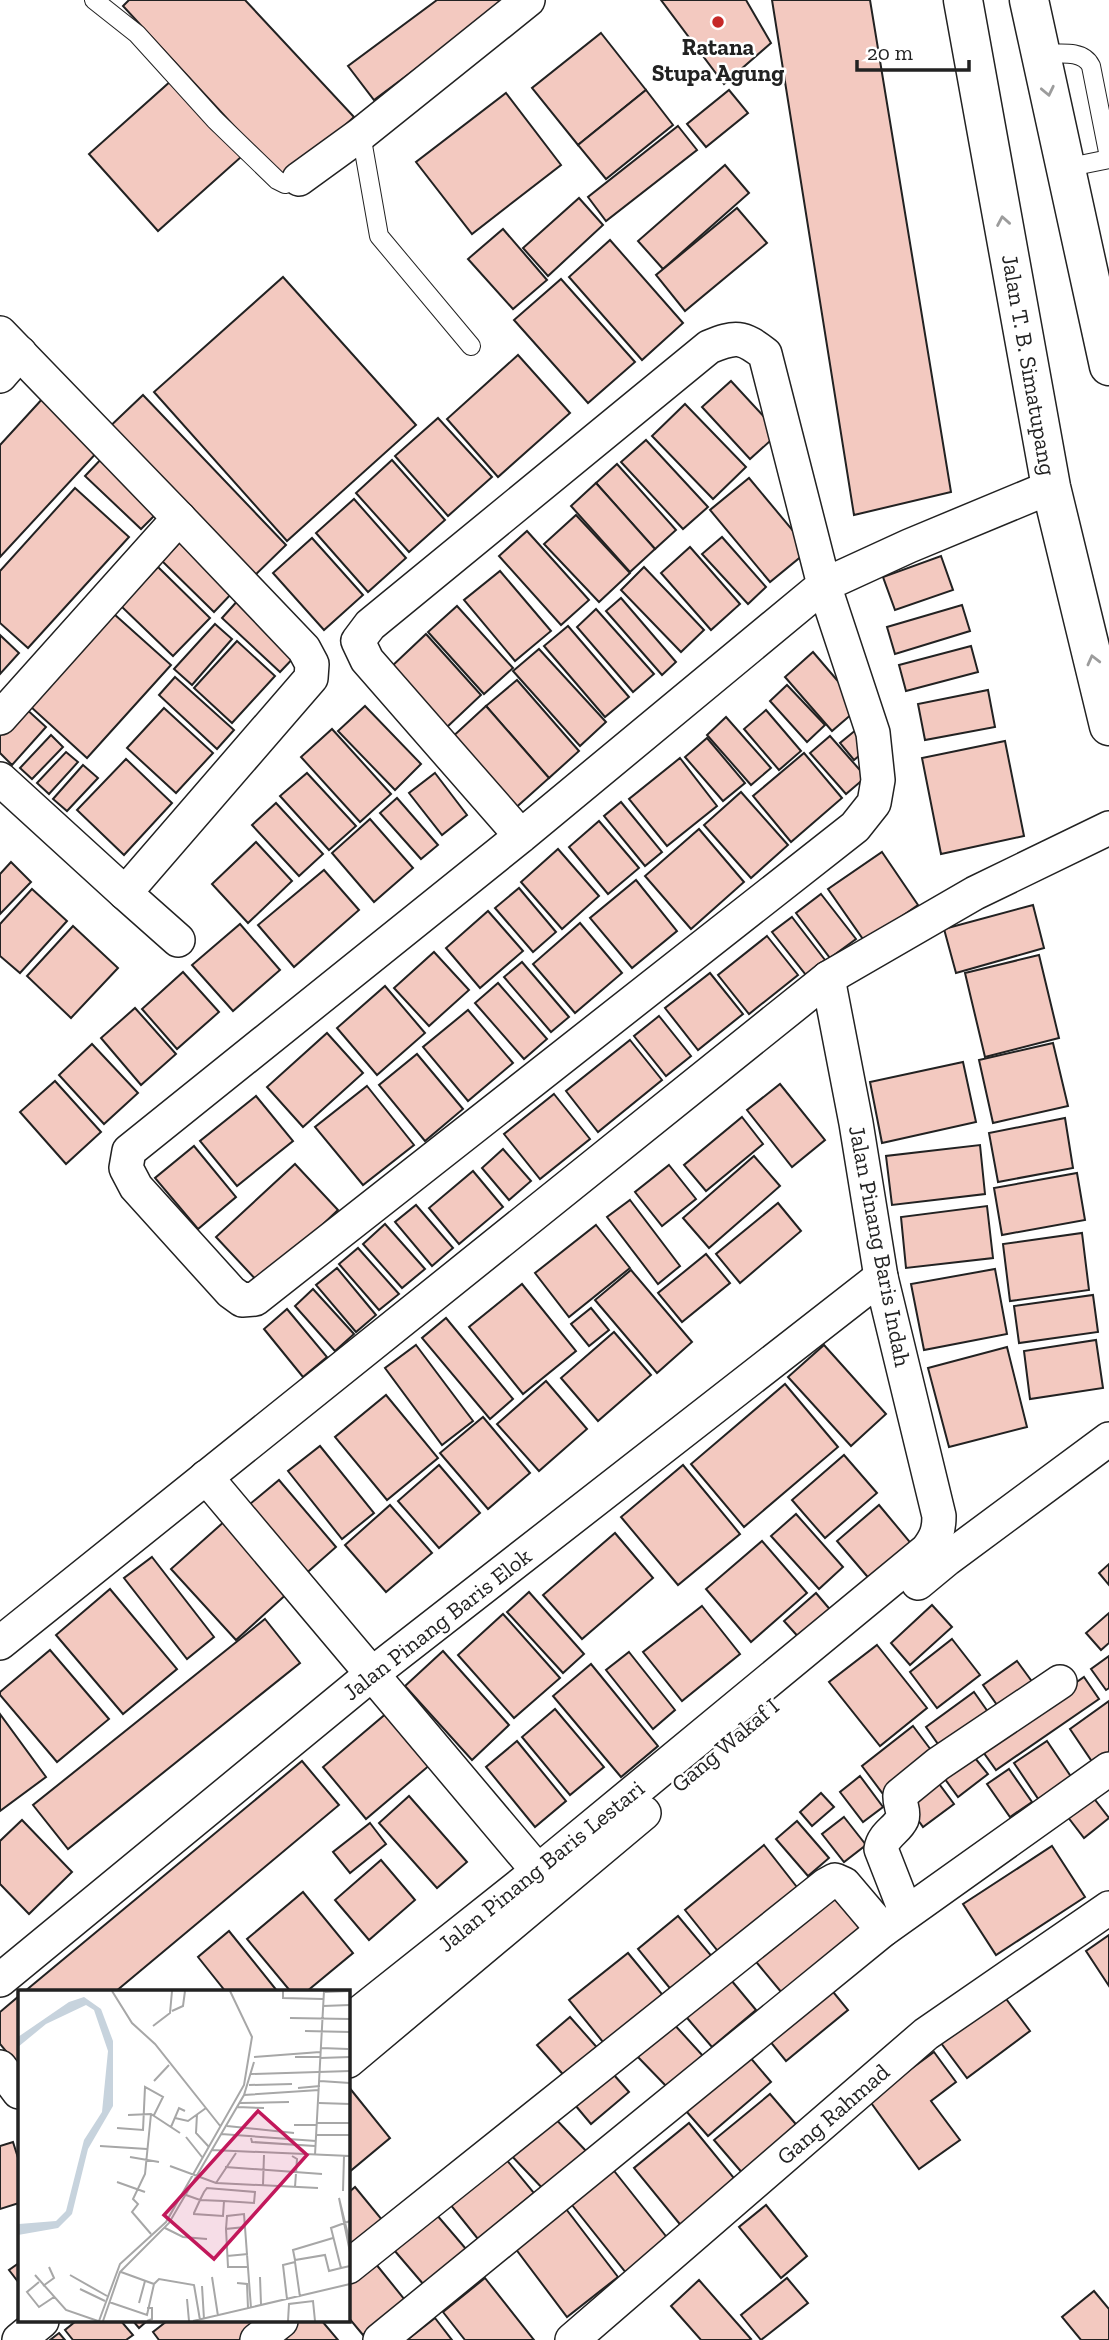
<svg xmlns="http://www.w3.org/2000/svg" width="1109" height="2340" font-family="'Zilla Slab',serif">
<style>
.building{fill:#f3c9c0;stroke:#222;stroke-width:2}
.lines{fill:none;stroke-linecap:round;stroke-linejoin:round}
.lane-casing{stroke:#222;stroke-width:20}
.street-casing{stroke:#222;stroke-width:36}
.primary-casing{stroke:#222;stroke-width:41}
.lane{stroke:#fff;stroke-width:18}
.street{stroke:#fff;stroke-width:33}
.primary{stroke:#fff;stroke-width:38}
.oneway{stroke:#9c9c9c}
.poi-dot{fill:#c62828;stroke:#fff;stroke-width:2.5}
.labels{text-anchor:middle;stroke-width:5;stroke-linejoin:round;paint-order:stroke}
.poi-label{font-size:23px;font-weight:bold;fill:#222;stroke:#fff}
.street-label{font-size:23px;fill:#222;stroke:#fff}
.inset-road{fill:none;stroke:#a7a7a7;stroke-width:2}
.view{fill:#c2185b;fill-opacity:0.15;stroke:#c2185b;stroke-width:3.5}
.inset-edge{fill:none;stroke:#222;stroke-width:3.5}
</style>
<rect width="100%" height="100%" fill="#fff"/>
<g class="building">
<path d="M129 0H245L354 117 285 181 123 6Z"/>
<path d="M437 0H508L374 100 348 66Z"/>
<path d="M661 0H746L771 43 724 84Z"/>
<path d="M772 0H870L951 492 854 515Z"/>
<path d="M601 33 646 90 578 145 532 88Z"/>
<path d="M172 80 241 157 158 231 89 154Z"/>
<path d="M646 90 673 125 606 179 578 145Z"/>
<path d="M729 90 748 113 706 147 687 124Z"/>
<path d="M506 93 561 165 472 234 416 162Z"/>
<path d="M678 126 697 150 606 221 588 197Z"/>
<path d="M725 165 749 193 663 269 638 241Z"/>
<path d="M579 198 603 225 548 276 523 248Z"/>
<path d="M737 208 767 243 685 311 656 275Z"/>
<path d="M503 229 547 280 513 309 468 259Z"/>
<path d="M610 240 683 323 642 360 569 277Z"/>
<path d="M283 277 416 425 287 541 154 392Z"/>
<path d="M561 279 635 362 588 403 514 320Z"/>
<path d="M518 355 570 413 498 477 447 419Z"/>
<path d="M731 381 779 433 750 459 702 407Z"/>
<path d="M143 395 286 545 247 583 103 433Z"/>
<path d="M44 397 100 449 0 557V445Z"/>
<path d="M685 404 746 467 713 499 652 436Z"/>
<path d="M438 418 492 477 448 516 395 456Z"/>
<path d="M646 440 708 507 683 529 621 462Z"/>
<path d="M106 454 162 508 141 529 85 476Z"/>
<path d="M392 460 445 520 409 552 356 493Z"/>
<path d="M617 464 676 530 655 549 596 483Z"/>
<path d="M749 478 809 550 770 582 710 510Z"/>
<path d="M596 483 655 549 630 572 571 506Z"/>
<path d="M75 488 129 537 28 648 0 623V571Z"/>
<path d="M354 499 406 558 368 592 316 533Z"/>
<path d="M576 515 630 573 599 602 544 544Z"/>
<path d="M527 531 589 600 561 625 499 556Z"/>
<path d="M722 537 766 587 748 604 702 554Z"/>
<path d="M312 538 363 595 324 630 273 573Z"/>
<path d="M182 540 234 591 214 612 162 561Z"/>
<path d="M690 547 740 604 711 630 661 573Z"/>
<path d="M941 556 953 590 895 610 883 577Z"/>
<path d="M158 567 210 618 173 656 121 606Z"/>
<path d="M644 567 704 630 681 652 621 590Z"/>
<path d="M500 571 551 631 515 661 464 600Z"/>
<path d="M240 598 299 652 280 672 222 618Z"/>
<path d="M621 598 676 662 662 675 606 611Z"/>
<path d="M962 605 970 631 895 654 887 627Z"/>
<path d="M457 606 513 668 484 694 428 632Z"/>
<path d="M596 609 654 674 633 692 577 627Z"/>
<path d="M114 614 171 665 87 758 31 707Z"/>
<path d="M215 624 232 639 192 685 174 669Z"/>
<path d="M568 626 629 697 605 717 544 646Z"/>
<path d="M426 634 481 695 447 727 391 667Z"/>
<path d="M0 635 19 653 0 674Z"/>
<path d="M237 641 275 676 232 723 194 688Z"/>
<path d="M971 646 978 672 906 691 899 665Z"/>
<path d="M539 649 606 722 580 746 513 671Z"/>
<path d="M813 652 860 707 832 731 785 677Z"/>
<path d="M175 677 234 730 217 749 159 695Z"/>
<path d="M517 680 579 751 549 778 486 706Z"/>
<path d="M787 685 825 725 807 742 770 701Z"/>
<path d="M988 690 995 727 925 740 918 704Z"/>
<path d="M23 706 46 727 12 765 0 753V732Z"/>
<path d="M365 706 421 764 395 790 338 731Z"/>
<path d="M486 706 549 778 512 811 449 740Z"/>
<path d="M164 708 213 753 176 793 127 748Z"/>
<path d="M766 710 801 751 779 770 744 729Z"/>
<path d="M726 717 771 768 751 785 707 735Z"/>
<path d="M332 729 391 794 360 822 301 757Z"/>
<path d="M857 729 872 745 854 760 840 743Z"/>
<path d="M51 735 63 747 32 779 20 768Z"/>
<path d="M830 736 866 777 846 794 810 753Z"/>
<path d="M707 738 745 783 723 801 685 757Z"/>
<path d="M1005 741 1024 836 941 854 922 758Z"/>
<path d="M66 752 78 762 49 794 37 783Z"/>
<path d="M804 753 842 798 791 842 753 796Z"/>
<path d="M680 758 717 806 667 846 629 799Z"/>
<path d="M126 759 172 803 124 855 77 810Z"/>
<path d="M83 765 98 778 67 811 53 799Z"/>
<path d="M307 773 356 826 329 850 280 796Z"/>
<path d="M435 773 467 815 442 835 409 793Z"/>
<path d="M741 792 788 845 751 878 704 825Z"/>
<path d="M397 798 438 845 421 859 380 813Z"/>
<path d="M621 802 662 852 645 866 604 816Z"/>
<path d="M276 803 323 854 299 876 252 825Z"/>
<path d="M370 819 413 868 374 902 332 853Z"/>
<path d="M599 821 639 868 608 894 569 847Z"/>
<path d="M699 829 744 882 691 929 645 876Z"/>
<path d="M256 842 292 881 248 923 212 884Z"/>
<path d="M558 849 599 896 562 929 521 882Z"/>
<path d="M882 852 918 905 865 942 828 889Z"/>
<path d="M11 862 31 882 0 914V874Z"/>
<path d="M324 870 359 910 294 967 258 925Z"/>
<path d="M636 880 677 931 632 968 590 918Z"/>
<path d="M519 888 556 932 533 952 495 908Z"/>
<path d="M32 889 67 921 20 973 0 956V924Z"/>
<path d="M821 894 856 939 830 958 796 913Z"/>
<path d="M1033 905 1044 948 956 973 944 929Z"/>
<path d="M488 911 523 951 480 988 446 948Z"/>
<path d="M792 917 825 960 806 975 772 932Z"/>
<path d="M580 923 622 973 575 1013 533 964Z"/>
<path d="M240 924 280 970 233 1011 192 965Z"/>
<path d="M73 926 118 968 71 1018 27 976Z"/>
<path d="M767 936 798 975 749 1014 718 975Z"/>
<path d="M434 952 469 990 429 1026 394 988Z"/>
<path d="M1039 955 1059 1038 985 1057 965 973Z"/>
<path d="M522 962 569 1017 551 1032 504 977Z"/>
<path d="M183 972 219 1012 177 1049 142 1009Z"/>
<path d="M710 973 743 1014 698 1050 665 1008Z"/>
<path d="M498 983 547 1039 524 1059 475 1003Z"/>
<path d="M385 986 425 1033 377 1075 337 1028Z"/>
<path d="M135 1008 176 1054 141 1085 101 1038Z"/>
<path d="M468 1010 513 1063 468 1101 423 1047Z"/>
<path d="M659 1016 691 1056 666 1076 634 1036Z"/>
<path d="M327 1033 363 1073 303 1127 267 1087Z"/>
<path d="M630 1040 662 1080 598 1132 566 1091Z"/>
<path d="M1053 1043 1068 1106 993 1123 979 1060Z"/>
<path d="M92 1044 138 1093 104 1124 59 1075Z"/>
<path d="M417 1054 463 1109 425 1141 379 1085Z"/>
<path d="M963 1062 976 1122 882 1143 870 1082Z"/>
<path d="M55 1081 101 1132 66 1164 20 1112Z"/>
<path d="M780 1084 825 1140 792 1167 747 1110Z"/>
<path d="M367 1086 414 1145 363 1185 315 1127Z"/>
<path d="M554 1094 590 1139 540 1179 504 1134Z"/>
<path d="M256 1096 293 1141 237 1186 200 1141Z"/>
<path d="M742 1117 763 1144 706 1191 684 1165Z"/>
<path d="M1065 1118 1073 1168 998 1182 989 1133Z"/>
<path d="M980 1145 985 1194 892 1205 886 1156Z"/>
<path d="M194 1146 236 1197 198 1229 155 1178Z"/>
<path d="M503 1149 531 1181 509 1200 482 1168Z"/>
<path d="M754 1156 780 1186 709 1248 683 1218Z"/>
<path d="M295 1164 338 1210 260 1284 216 1237Z"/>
<path d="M669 1165 696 1199 662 1226 635 1192Z"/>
<path d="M473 1171 503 1207 459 1244 429 1208Z"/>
<path d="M1077 1173 1085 1220 1002 1235 994 1188Z"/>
<path d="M630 1200 680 1266 658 1284 607 1217Z"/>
<path d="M778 1203 801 1231 740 1283 716 1254Z"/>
<path d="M416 1205 453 1248 432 1266 395 1222Z"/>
<path d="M987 1206 993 1258 906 1268 901 1217Z"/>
<path d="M385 1224 425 1269 402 1288 363 1244Z"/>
<path d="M596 1225 630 1268 569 1317 535 1273Z"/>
<path d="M1082 1233 1089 1290 1010 1301 1003 1244Z"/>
<path d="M358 1248 399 1294 379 1310 339 1264Z"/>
<path d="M706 1254 730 1283 682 1322 658 1293Z"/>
<path d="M337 1268 376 1315 356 1332 316 1285Z"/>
<path d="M995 1269 1007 1334 924 1350 911 1284Z"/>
<path d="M631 1270 692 1342 657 1373 595 1300Z"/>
<path d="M522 1284 576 1351 523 1394 469 1327Z"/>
<path d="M313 1289 354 1334 335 1351 295 1306Z"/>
<path d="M1093 1295 1098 1332 1019 1343 1014 1306Z"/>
<path d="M591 1308 609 1330 589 1346 571 1324Z"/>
<path d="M287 1309 327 1357 303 1377 264 1329Z"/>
<path d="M446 1318 513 1399 490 1419 422 1338Z"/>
<path d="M614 1332 651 1375 598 1421 561 1378Z"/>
<path d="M1096 1340 1103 1388 1030 1399 1024 1351Z"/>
<path d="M416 1345 473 1421 442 1445 385 1368Z"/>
<path d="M824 1345 886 1414 851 1446 788 1377Z"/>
<path d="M1007 1347 1027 1427 949 1447 928 1368Z"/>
<path d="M546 1381 587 1429 539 1471 497 1424Z"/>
<path d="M785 1384 838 1447 744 1527 691 1464Z"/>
<path d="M386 1395 438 1458 387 1500 335 1437Z"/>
<path d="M483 1417 530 1473 488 1509 440 1453Z"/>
<path d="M320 1446 374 1513 342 1539 288 1471Z"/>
<path d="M844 1455 877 1493 825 1538 792 1500Z"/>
<path d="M439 1465 480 1513 439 1548 398 1501Z"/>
<path d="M683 1465 740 1534 678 1585 621 1517Z"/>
<path d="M279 1480 336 1547 302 1577 244 1509Z"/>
<path d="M390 1505 432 1553 386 1592 345 1545Z"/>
<path d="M879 1505 914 1547 872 1582 837 1541Z"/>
<path d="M796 1514 843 1567 819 1589 771 1536Z"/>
<path d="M226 1520 290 1591 236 1640 171 1569Z"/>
<path d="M615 1533 653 1578 582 1639 543 1595Z"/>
<path d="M762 1541 807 1593 751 1642 706 1589Z"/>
<path d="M152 1557 214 1637 187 1659 124 1578Z"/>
<path d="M1109 1564V1585L1099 1573Z"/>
<path d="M110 1589 177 1669 123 1714 56 1635Z"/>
<path d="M529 1592 584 1654 563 1673 507 1612Z"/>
<path d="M816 1593 833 1613 802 1641 784 1621Z"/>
<path d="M932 1605 952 1627 910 1665 891 1643Z"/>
<path d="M702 1606 740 1654 682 1701 643 1652Z"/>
<path d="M1109 1613V1643L1101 1650 1086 1633Z"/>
<path d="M503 1614 560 1678 514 1718 458 1655Z"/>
<path d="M265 1619 300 1663 68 1849 33 1805Z"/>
<path d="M952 1639 980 1675 937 1708 910 1672Z"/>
<path d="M877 1645 927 1708 880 1746 829 1682Z"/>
<path d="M50 1650 109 1719 57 1762 0 1695V1692Z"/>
<path d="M443 1651 509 1725 472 1760 405 1686Z"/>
<path d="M629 1652 675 1710 653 1729 606 1670Z"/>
<path d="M1109 1656V1688L1106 1690 1091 1669Z"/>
<path d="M1017 1661 1036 1687 1002 1712 983 1685Z"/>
<path d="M591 1664 658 1746 621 1777 553 1696Z"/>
<path d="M1084 1677 1099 1699 996 1770 981 1749Z"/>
<path d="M974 1692 993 1719 945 1754 926 1727Z"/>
<path d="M1109 1701V1752L1093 1763 1070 1729Z"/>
<path d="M555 1709 604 1767 570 1795 522 1737Z"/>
<path d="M388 1712 431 1764 366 1819 323 1767Z"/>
<path d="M0 1714 46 1777 0 1811Z"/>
<path d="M913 1726 937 1758 886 1798 862 1766Z"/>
<path d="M517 1741 566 1801 535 1827 486 1767Z"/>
<path d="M1047 1741 1076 1784 1043 1806 1014 1763Z"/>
<path d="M971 1753 988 1774 958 1797 942 1775Z"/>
<path d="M302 1761 339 1805 115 1992H24Z"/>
<path d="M1009 1769 1032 1802 1010 1817 987 1784Z"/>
<path d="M860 1776 883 1807 863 1822 840 1792Z"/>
<path d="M934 1777 954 1804 923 1827 904 1800Z"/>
<path d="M1089 1792 1109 1818 1084 1838 1064 1812Z"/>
<path d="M821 1793 834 1807 812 1826 800 1812Z"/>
<path d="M409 1796 467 1862 437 1888 379 1823Z"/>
<path d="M844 1817 866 1845 844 1862 822 1834Z"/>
<path d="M22 1820 72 1872 29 1914 0 1884V1841Z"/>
<path d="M797 1821 829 1858 808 1876 776 1839Z"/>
<path d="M370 1823 386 1844 350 1873 333 1852Z"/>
<path d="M764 1845 800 1891 721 1955 685 1910Z"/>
<path d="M1052 1846 1085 1897 996 1955 963 1904Z"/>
<path d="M381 1860 415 1900 369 1940 335 1900Z"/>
<path d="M835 1888 865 1924 782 1993 752 1957Z"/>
<path d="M303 1892 353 1953 306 1992H291L247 1939Z"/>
<path d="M678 1916 714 1959 673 1992 638 1949Z"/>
<path d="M229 1931 278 1992H226L198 1957Z"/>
<path d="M1109 1935V1986L1086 1951Z"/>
<path d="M628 1953 666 1999 607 2047 569 2000Z"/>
<path d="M726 1974 756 2010 712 2047 682 2012Z"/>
<path d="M825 1982 848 2010 786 2061 764 2034Z"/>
<path d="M1001 1992 1030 2031 967 2078 938 2039Z"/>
<path d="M19 1996V2067L0 2044V2012Z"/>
<path d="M570 2017 601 2052 568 2080 537 2045Z"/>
<path d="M671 2021 703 2056 668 2088 635 2054Z"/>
<path d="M743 2049 771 2082 708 2136 679 2103Z"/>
<path d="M934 2052 956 2082 931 2101 960 2140 919 2169 869 2100Z"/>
<path d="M607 2067 629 2092 591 2124 570 2099Z"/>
<path d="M348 2086 390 2138 348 2173Z"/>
<path d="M770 2094 800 2129 744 2175 714 2140Z"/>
<path d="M550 2113 588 2153 546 2192 508 2152Z"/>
<path d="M689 2123 738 2183 683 2228 634 2168Z"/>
<path d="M13 2142 19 2161V2203L0 2209V2146Z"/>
<path d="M501 2153 534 2193 478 2239 445 2198Z"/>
<path d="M611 2167 669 2240 627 2274 568 2200Z"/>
<path d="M355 2187 383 2221 352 2246 348 2241V2193Z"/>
<path d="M563 2205 618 2277 567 2317 512 2244Z"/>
<path d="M766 2205 807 2256 781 2278 739 2227Z"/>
<path d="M430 2207 466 2249 424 2285 388 2243Z"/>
<path d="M371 2258 405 2300 363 2335 348 2317V2277Z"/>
<path d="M19 2263V2283L9 2270Z"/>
<path d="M485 2278 534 2340H465L443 2312Z"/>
<path d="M787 2278 808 2303 761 2340 741 2315Z"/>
<path d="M699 2280 751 2339 749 2340H701L671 2306Z"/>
<path d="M1094 2291 1109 2309V2340H1081L1062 2317Z"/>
<path d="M435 2318 452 2340H407Z"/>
<path d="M76 2321H121L133 2335 126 2340H73L65 2330Z"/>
<path d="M133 2321H147L139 2328Z"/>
<path d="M167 2321H263L239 2340H159L153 2332Z"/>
<path d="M293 2321H322L338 2340H269Z"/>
<path d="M59 2333 65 2340H50Z"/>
</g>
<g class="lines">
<defs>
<g id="lane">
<path d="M94 0 137 34 215 120 277 180 285 184 299 179"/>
<path d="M1041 54C1058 54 1083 49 1091 66L1109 157"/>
<path d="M361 134 379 236 471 346"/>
<path d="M1065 168 1109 159"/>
</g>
<g id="street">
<path d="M299 179 361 134 528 0"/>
<path d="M0 333 179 518 0 718"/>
<path d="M0 376 20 353"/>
<path d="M0 779 125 893 311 678 312 664 304 649 179 518"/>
<path d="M521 836 367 660 358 641 370 625 709 347C736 336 742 336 765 354L824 585 873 733 878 780 874 803 855 827 255 1299 242 1300 231 1292 136 1187 126 1168 129 1151 521 836 824 585 909 546 1051 487"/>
<path d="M125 893 178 940"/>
<path d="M206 1477 538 1871"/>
<path d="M918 1583 947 1559 1109 1439"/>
<path d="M0 1643 828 978 975 893 1109 828"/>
<path d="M906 1913 881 1849C883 1835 897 1830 902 1819 905 1811 899 1804 900 1795L938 1764 1060 1682"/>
<path d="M0 1980 372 1674 881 1277"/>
<path d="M348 2022 538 1871 927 1550C936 1538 939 1531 939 1516L881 1277 856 1123 828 978"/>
<path d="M348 2061 644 1813"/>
<path d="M0 2067 19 2092"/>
<path d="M348 2267 826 1885 835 1880 844 1884 883 1930"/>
<path d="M19 2340 42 2321"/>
<path d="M257 2340 281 2321"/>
<path d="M380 2340 883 1930 1109 1769"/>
<path d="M572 2340 926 2034 1109 1908"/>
</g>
<g id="primary">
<path d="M963 0 1051 487 1109 726"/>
<path d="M1029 0 1109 366"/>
</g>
</defs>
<use href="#lane" class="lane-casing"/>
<use href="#street" class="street-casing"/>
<use href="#primary" class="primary-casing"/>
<use href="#lane" class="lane"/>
<use href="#street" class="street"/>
<use href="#primary" class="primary"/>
</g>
<defs><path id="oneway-chevron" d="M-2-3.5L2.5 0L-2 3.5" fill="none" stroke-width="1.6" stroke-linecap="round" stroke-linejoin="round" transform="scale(1.75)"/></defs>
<g class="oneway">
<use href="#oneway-chevron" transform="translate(1048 91) rotate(78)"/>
<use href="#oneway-chevron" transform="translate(1003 221) rotate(-100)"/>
<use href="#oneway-chevron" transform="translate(1093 660) rotate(-104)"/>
</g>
<circle class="poi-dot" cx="718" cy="22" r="7"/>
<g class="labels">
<g class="poi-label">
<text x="718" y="55">Ratana<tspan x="718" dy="26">Stupa Agung</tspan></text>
</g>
<g class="street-label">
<text transform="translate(1029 365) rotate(80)" y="8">Jalan T. B. Simatupang</text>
<text transform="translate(880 1246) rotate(79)" y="8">Jalan Pinang Baris Indah</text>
<text transform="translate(437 1624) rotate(-38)" y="8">Jalan Pinang Baris Elok</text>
<text transform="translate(725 1745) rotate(-40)" y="8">Gang Wakaf I</text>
<text transform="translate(541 1866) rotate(-39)" y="8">Jalan Pinang Baris Lestari</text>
<text transform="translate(833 2114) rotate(-41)" y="8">Gang Rahmad</text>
</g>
</g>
<g transform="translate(18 1990)">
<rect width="332" height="332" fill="#fff"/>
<path d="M66 7 83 19 95 51V116L70 159 54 224 40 238 0 245 1 234 38 231 48 221 66 150 84 122 90 61 76 20 68 15 28 34 0 57V47L51 12Z" fill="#c7d3dd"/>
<path class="inset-road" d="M94 1 114 33 137 54 203 137M265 1V8L305 9M307 2 332 1M305 16 332 15M154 21 165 16 167 1M272 28 332 29M135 36 152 23 154 1M287 41 332 42M303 58 330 59M236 67 302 62M277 67H302M302 68 332 67M233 84 332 81M136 91 151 75M302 91 332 93M231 95 274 94M280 98 302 96M226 105 301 100M222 113 271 112M301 113 332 114M219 117 246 118M133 124 127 184 115 209 120 214 114 222 133 244M179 124 178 143 191 157M110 125 133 124 162 143M157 128 170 131 188 118M299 133H332M276 135H299M209 136 276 143M153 137 161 118 167 121M99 138 125 140 127 97 145 107 136 125M203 144 298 151M299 145H332M168 147 184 167M233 148 234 152 297 156M82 156 129 159M194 160 332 166M297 165 306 1M274 166 279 169 277 197M112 167 141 172M152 176 198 193 300 198M207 177 304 184M99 192 127 202M198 193 218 163M245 195 246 165M325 201 326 166M168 205 182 210 206 211 236 213 237 202 189 198 186 202 182 210 176 223V224L205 226 206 211M321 208 332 262M321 208 332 253M332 231 313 238 323 278 332 276M227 237 208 239 210 277H230M147 238 165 247 189 249M208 239 209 226 226 224 233 318M315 248 275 260 277 270 307 265 311 281 323 278M209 266 230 264M103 282 136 294 141 289 176 295 182 330M17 285 48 320 80 331M52 285 89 306M194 287 200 326M242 287 243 314M21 292 9 302 21 317 36 307M219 293 229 294 230 318M25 296 36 288 31 277M184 296 186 329M62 299 87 311M169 309 171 331M269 309 265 275 277 272 282 307M91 312 129 325 136 294M121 313 127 291M81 331 102 274 148 232 226 95 234 47 212 1M85 331 102 282 151 233 226 105 236 72M129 331 134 329V318H129M175 331 332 294M270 331 271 314 295 311 297 331"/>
<path class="view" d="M240 121 289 165 196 269 146 225Z"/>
<rect width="332" height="332" class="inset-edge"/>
</g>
<path d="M857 60v10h112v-10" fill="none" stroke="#222222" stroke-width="3.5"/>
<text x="867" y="60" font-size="21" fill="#222222" stroke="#ffffff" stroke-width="5" paint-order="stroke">20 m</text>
</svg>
